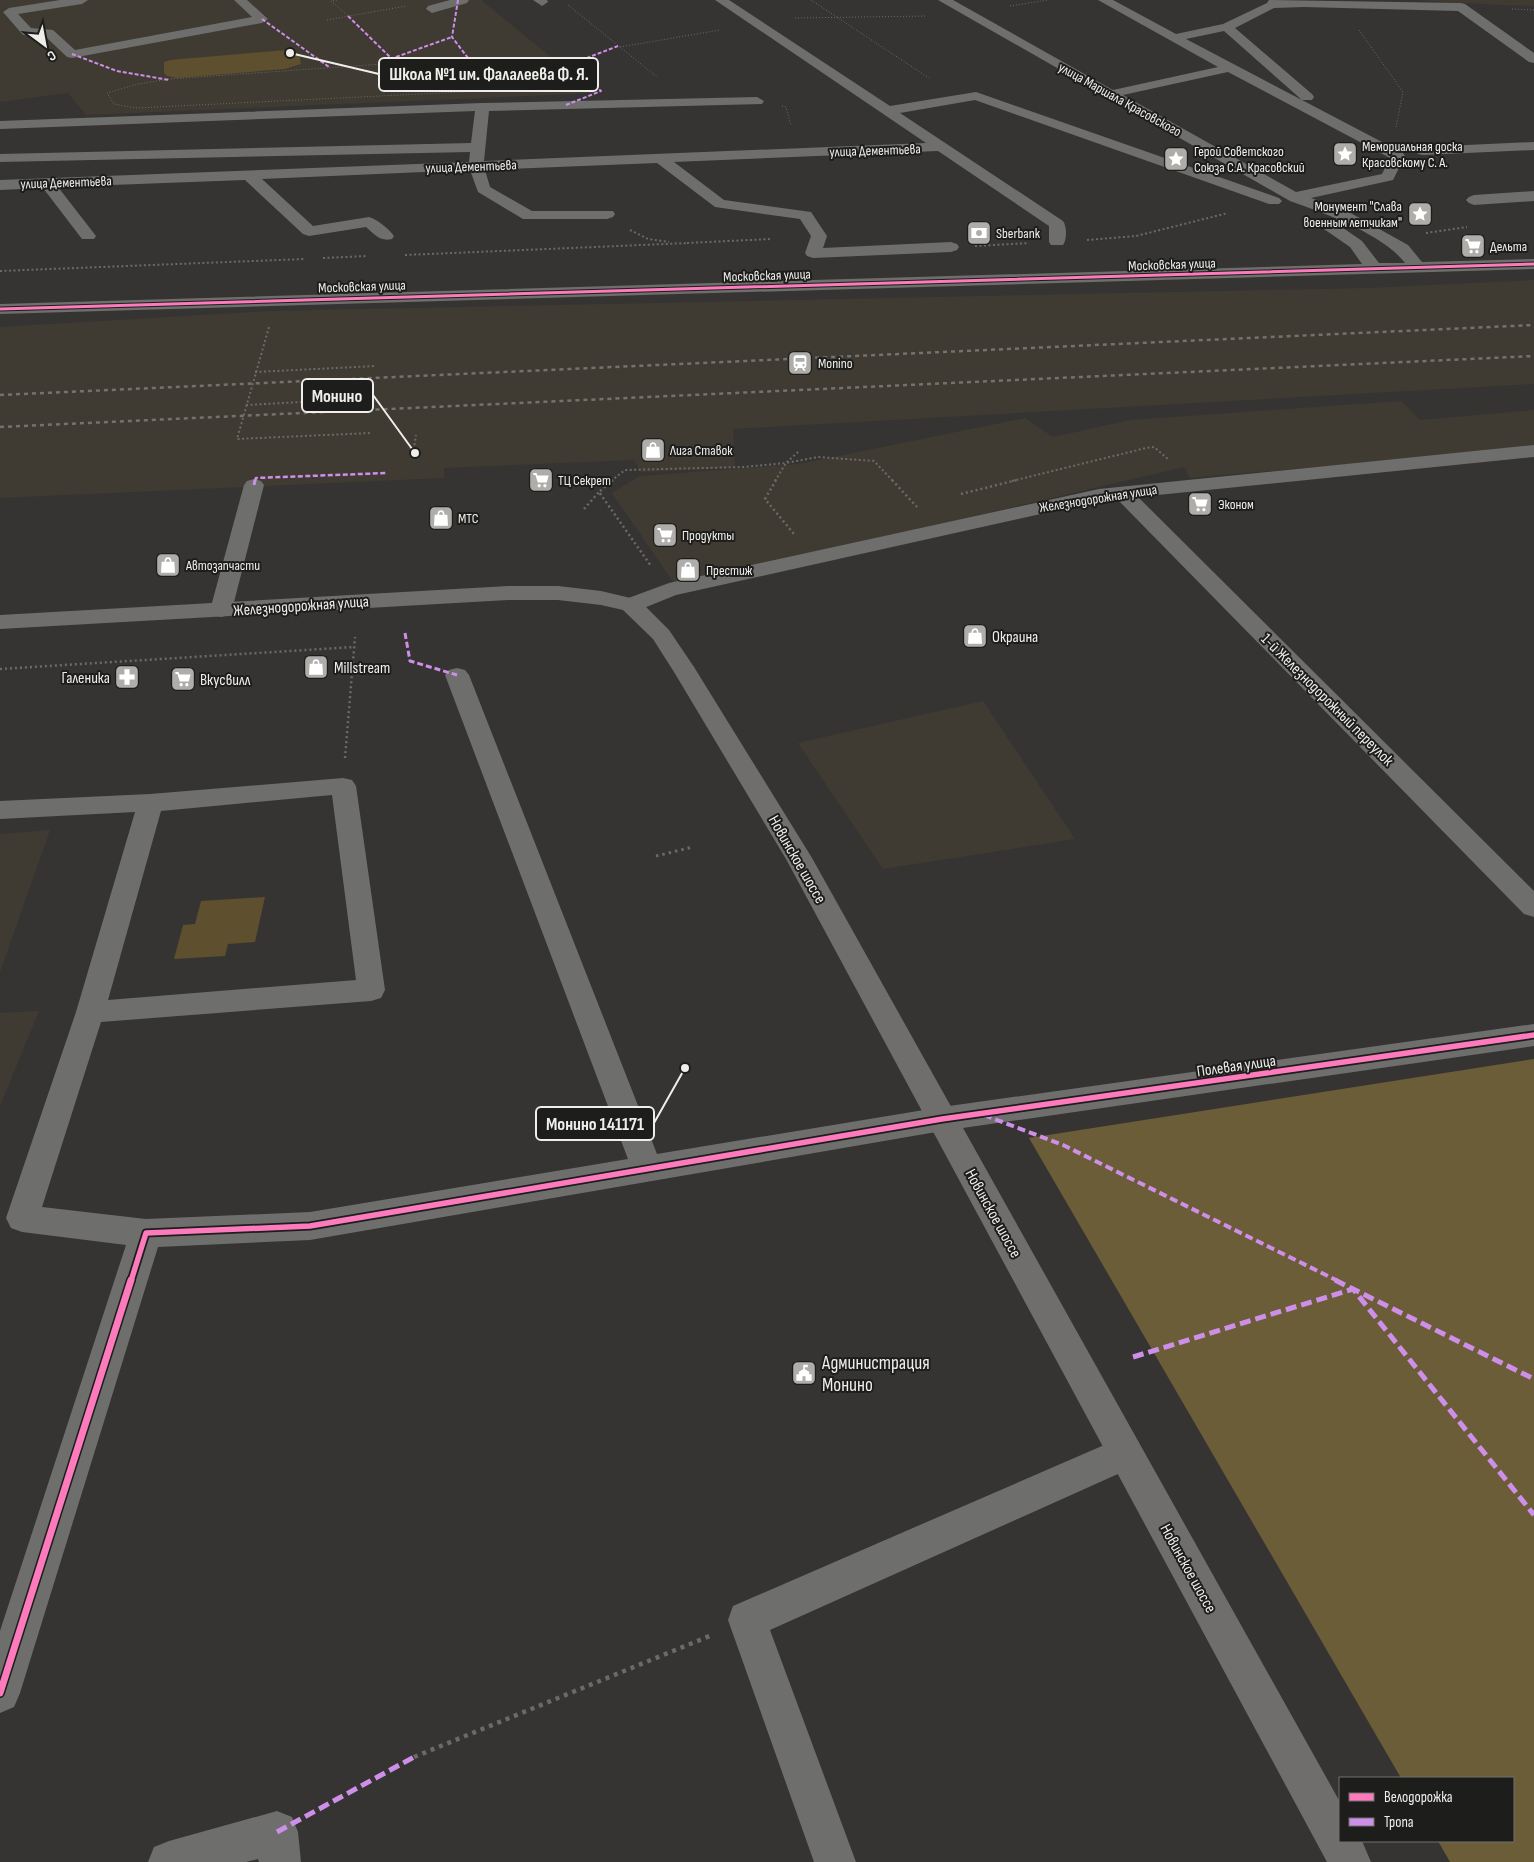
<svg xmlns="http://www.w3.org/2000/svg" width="1534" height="1862" font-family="'Sofia Sans Condensed',sans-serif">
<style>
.built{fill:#3f3b32}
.green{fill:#5e4f2e}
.forest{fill:#6c5d39}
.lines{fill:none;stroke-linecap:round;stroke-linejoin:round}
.path-far4{stroke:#6b6a69;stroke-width:1;stroke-dasharray:1 2;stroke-linecap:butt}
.path-far3{stroke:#6b6a69;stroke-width:2;stroke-dasharray:2 2.5;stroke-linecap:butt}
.path-far2{stroke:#6b6a69;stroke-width:2.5;stroke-dasharray:2 3;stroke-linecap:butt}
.path-far1{stroke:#6b6a69;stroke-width:3;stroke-dasharray:2.5 4;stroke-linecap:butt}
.path{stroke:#6b6a69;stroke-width:4.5;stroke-dasharray:4 5;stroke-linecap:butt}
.minor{fill:#6e6e6d;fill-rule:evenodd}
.major{fill:#6f6e6d;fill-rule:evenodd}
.rail{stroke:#737271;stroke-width:2.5;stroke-dasharray:4 4;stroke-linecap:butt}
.quiet-far4{stroke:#ce8fe9;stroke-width:2;stroke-dasharray:4 2;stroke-linecap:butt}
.quiet-far3{stroke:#ce8fe9;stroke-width:2.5;stroke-dasharray:5 2.5;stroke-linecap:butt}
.quiet-far2{stroke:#ce8fe9;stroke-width:3;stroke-dasharray:6 3;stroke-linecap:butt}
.quiet-far1{stroke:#ce8fe9;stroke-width:4;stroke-dasharray:8 4;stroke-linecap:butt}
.quiet{stroke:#ce8fe9;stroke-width:5;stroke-dasharray:11 5;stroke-linecap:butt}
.cycleway-far2-casing{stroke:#1d1d1b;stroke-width:5}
.cycleway-far1-casing{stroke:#1d1d1b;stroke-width:9}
.cycleway-casing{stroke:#1d1d1b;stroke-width:10}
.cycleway-far2{stroke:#fd7abc;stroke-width:3}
.cycleway-far1{stroke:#fd7abc;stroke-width:5.5}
.cycleway{stroke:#fd7abc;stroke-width:7}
.labels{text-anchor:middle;stroke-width:4;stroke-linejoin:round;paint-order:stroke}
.far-street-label{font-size:14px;fill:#efeeeb;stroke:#1d1d1b}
.far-poi-label{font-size:14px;fill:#efeeeb;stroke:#1d1d1b;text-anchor:start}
.street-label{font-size:16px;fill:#efeeeb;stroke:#1d1d1b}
.poi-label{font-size:16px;fill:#efeeeb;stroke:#1d1d1b;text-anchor:start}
.near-poi-label{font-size:19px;fill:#efeeeb;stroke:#1d1d1b;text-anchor:start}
.leader{fill:none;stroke:#efeeeb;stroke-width:2}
.callout-dot{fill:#efeeeb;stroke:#1d1d1b;stroke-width:2}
.callout{fill:#1d1d1b;stroke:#efeeeb;stroke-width:2}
.callout-label{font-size:18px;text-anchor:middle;font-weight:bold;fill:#efeeeb}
</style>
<rect width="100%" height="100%" fill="#363432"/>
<g class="built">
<path d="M0 0H481L595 93 86 115 68 93 0 102Z"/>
<path d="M1414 0H1534V6L1498 5Z"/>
<path d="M1534 280V384L733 429 735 468 641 472 634 460 444 468V478L0 498V327L269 311 1367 288Z"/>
<path d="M1401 401 1420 420 1534 410V448L1190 478 1184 467 676 586 612 493 640 476 799 464 1025 418 1053 437 1131 420Z"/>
<path d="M983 701 1075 839 883 869 798 743Z"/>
<path d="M50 830 0 972V834Z"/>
<path d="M39 1011 0 1106V1013Z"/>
</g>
<g class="green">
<path d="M286 50 299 54 301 64 285 69 177 78 167 76 164 73V62L170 60Z"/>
<path d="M265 897 255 942 228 944 225 956 174 959 183 925 195 924 201 901Z"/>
</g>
<path class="forest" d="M1534 1059V1862H1450L1438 1841H1513V1778H1401L1029 1138Z"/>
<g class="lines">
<g class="path-far4">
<path d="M337 0 331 1 348 16"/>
<path d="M811 0 929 78"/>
<path d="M568 5 657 77"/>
<path d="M1010 6 1048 0"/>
<path d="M1512 9 1534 10"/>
<path d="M795 18 927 16"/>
<path d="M327 20 406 6"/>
<path d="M1359 30 1403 92 1396 127"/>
<path d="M620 47 720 30"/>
<path d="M468 58C489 59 507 58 524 72L521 83 502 90 136 108 114 104 107 93 138 84 170 79Z"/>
<path d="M782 106 786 107 791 126"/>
</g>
<g class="path-far3">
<path d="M630 230 648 239 669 242"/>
<path d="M1426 233 1467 227"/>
<path d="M1087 240 1136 236 1228 213"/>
<path d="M687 243 771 239"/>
<path d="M975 246 1029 243"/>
<path d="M405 255 689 243"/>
<path d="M323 258 367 256"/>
<path d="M0 271 304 259"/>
<path d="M269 327 237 439 371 433"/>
<path d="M255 372 376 366"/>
<path d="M246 405 375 398"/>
<path d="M413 454 416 435"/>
<path d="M611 481 625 470 743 467 786 463 798 452"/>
<path d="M775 481 786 463 818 457 874 461 893 481"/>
<path d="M1012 481 1146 448 1154 447 1169 460"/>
</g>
<g class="path-far2">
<path d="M613 480 599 492 651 566"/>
<path d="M776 480 765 499 794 534"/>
<path d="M892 480 917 507"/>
<path d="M961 494 1017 480"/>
<path d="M584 509 599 492"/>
<path d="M0 669 354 647"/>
<path d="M345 758 355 637"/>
</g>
<path class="path-far1" d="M656 856 693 847"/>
<path class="path" d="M414 1757 712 1635"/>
<g class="minor">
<path d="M60 0H88L82 4 18 14 31 28 53 30 75 50 252 17 234 0H247L268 19 262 23 72 58 67 57 46 37 23 35 3 12 9 8Z"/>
<path d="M450 0H469L467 3 432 13 426 9 428 6Z"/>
<path d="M533 0H547L548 2 542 6Z"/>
<path d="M715 0H729L890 106 976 92 1279 198 1282 201 1279 204H1269L975 100 900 113 1063 221C1067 226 1067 240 1063 245H1051L1049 242V226L938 151 674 162 724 200 811 212 827 236 823 248 951 242 957 244 959 247 957 250 951 252 813 258 807 256 805 253 811 236 800 219 715 207 657 163 485 170 490 187 532 211H613L615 214 613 217 607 219H523L478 192 470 170 262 179 313 226 369 217C378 220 388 228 394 236L392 239C380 242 374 234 366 227L309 236 303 234 245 180 58 187 96 236 94 239H82L43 188 0 190V180L469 162 470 152 0 162V154L471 143 475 111 0 129V121L482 103 757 97 764 101 762 104 489 111 484 161 926 143Z"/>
<path d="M938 0H953L1113 90 1218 67 1098 0H1113L1176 34 1223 24 1267 3 1269 0 1461 3 1465 4 1534 53V63L1529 62 1458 11 1304 7 1274 8 1235 28 1312 94 1314 97 1312 100H1302L1224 31 1186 39 1403 153 1405 156 1393 180 1311 198 1347 211 1408 245 1422 262 1534 259V269L0 314V304L1362 264 1350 247 1321 227 1319 224 1321 221H1333L1362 241 1379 263H1405C1383 234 1324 213 1290 201ZM1228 72 1390 158 1382 174 1296 192 1123 95Z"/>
<path d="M1534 142V150L1423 155 1418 154 1416 151 1418 148 1423 147Z"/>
<path d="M1534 191V201L1474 205 1469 203 1466 200 1469 197 1474 195Z"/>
<path d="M1534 445V457L1138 497 1534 891V917L1524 914 1117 499 1099 501 676 595 639 610 631 612 623 610 620 605 623 600 669 583 1099 489Z"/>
<path d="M254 479 261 481 264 485 232 610 229 615 221 617 213 615 210 610 244 485 247 481Z"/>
<path d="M457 668 465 670 469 675 657 1154 942 1107 1534 1024V1046L942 1131 310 1240 158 1247 20 1693 14 1707 0 1713V1631L126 1245 22 1232 11 1228 6 1218 76 1012 135 812 0 819V801L150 794 343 778 352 780 356 786 385 990 381 998 371 1001 101 1022 42 1207 146 1219 310 1212 628 1159 445 675 449 670ZM332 795 356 980 108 1000 161 811Z"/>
<path d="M1125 1436 1138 1441 1143 1453 1138 1465 770 1630 856 1862H814L728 1620 733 1606Z"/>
<path d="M277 1811 292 1817 298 1832 301 1862H259L258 1859 246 1862H148L154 1847 169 1841Z"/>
</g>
<path class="major" d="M508 586H558L601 591 639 600 669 630 694 667 812 858 1340 1802V1841H1362L1371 1862H1327L786 859 674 672 653 639 623 610 601 605 558 600H508L0 629V615Z"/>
<g class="rail">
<path d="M0 395 1534 325"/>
<path d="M0 427 1534 356"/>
</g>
<g class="quiet-far4">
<path d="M458 0 452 37 468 58"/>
<path d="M348 16 392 59"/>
<path d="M262 19 329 67"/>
<path d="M72 54 117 71 169 80"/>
<path d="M379 63 452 37"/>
<path d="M566 105 601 91 578 70 584 59 618 46"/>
</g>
<path class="quiet-far3" d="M255 481 256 478 387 473"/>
<g class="quiet-far2">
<path d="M254 485 255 480"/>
<path d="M405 633 410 661 457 675"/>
</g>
<path class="quiet-far1" d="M984 1115 1063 1145 1338 1281"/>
<g class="quiet">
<path d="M1335 1280 1534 1379"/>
<path d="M1133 1357 1353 1289 1534 1515"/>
<path d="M277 1832 414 1757"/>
</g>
<defs>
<path id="cycleway-far2" d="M0 309 1534 264"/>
<path id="cycleway-far1" d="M131 1281 146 1233 310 1226 942 1119 1534 1035"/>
<path id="cycleway" d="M0 1693 131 1280"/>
</defs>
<use href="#cycleway-far2" class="cycleway-far2-casing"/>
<use href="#cycleway-far1" class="cycleway-far1-casing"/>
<use href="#cycleway" class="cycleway-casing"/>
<use href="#cycleway-far2" class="cycleway-far2"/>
<use href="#cycleway-far1" class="cycleway-far1"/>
<use href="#cycleway" class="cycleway"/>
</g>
<defs>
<symbol id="sight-square" viewBox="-11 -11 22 22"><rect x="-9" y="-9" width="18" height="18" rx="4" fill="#aeadaa" stroke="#1d1d1b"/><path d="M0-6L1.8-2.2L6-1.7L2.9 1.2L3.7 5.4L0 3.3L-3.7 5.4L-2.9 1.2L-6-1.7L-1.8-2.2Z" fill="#fff"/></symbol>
<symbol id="bank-square" viewBox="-11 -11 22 22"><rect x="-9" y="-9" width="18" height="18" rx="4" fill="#aeadaa" stroke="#1d1d1b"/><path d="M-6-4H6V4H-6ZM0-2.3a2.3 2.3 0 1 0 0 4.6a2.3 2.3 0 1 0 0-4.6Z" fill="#fff"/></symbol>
<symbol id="supermarket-square" viewBox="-11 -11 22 22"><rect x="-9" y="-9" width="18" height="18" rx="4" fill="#aeadaa" stroke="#1d1d1b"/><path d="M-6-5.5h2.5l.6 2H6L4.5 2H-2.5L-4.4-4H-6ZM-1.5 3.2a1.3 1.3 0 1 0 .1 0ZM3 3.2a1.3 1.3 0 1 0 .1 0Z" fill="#fff"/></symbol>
<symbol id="station-square" viewBox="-11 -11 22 22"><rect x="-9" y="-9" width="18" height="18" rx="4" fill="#aeadaa" stroke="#1d1d1b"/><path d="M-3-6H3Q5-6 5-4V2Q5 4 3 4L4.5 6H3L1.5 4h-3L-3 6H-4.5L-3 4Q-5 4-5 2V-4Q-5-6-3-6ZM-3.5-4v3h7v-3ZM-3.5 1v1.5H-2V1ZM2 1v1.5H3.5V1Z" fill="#fff"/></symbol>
<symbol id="shop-square" viewBox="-11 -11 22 22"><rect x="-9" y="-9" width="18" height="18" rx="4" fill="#aeadaa" stroke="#1d1d1b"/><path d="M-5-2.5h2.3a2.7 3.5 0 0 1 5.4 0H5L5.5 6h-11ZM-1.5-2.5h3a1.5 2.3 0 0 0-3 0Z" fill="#fff"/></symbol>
<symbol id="pharmacy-square" viewBox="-11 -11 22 22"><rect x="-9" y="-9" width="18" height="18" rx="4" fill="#aeadaa" stroke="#1d1d1b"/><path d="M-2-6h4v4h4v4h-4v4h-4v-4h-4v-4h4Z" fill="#fff"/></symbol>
<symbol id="civic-square" viewBox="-11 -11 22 22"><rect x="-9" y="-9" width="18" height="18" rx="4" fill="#aeadaa" stroke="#1d1d1b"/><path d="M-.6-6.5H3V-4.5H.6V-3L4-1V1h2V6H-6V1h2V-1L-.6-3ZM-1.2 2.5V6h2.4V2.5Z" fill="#fff"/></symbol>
</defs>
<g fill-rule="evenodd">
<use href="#sight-square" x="1331" y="140" width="28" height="28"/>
<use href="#sight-square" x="1162" y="145" width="28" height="28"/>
<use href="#sight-square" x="1406" y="200" width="28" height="28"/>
<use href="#bank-square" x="965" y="219" width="28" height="28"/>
<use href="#supermarket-square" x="1459" y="232" width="28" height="28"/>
<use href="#station-square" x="786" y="349" width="28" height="28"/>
<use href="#shop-square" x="639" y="436" width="28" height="28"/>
<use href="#supermarket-square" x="527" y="466" width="28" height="28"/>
<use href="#supermarket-square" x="1186" y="490" width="28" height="28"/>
<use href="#shop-square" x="427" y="504" width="28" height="28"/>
<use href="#supermarket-square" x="651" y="521" width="28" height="28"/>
<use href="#shop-square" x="154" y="551" width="28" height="28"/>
<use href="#shop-square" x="674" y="556" width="28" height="28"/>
<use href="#shop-square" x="961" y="622" width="28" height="28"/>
<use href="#shop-square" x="302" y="653" width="28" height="28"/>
<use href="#pharmacy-square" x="113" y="663" width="28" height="28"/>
<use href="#supermarket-square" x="169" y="665" width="28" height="28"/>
<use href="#civic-square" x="790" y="1359" width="28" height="28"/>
</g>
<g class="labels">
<g class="far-street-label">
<text transform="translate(1120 99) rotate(29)" y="5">улица Маршала Красовского</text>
<text transform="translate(875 150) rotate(-2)" y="5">улица Дементьева</text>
<text transform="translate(471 166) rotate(-2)" y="5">улица Дементьева</text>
<text transform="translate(66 182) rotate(-2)" y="5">улица Дементьева</text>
<text transform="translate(1172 264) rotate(-2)" y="5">Московская улица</text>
<text transform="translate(767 275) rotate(-2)" y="5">Московская улица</text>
<text transform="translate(362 286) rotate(-2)" y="5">Московская улица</text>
<text transform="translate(1098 498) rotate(-9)" y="5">Железнодорожная улица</text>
</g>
<g class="far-poi-label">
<text x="1362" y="151">Мемориальная доска<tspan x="1362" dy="16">Красовскому С. А.</tspan></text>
<text x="1194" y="156">Герой Советского<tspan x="1194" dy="16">Союза С.А. Красовский</tspan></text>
<text x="1402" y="211" text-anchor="end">Монумент "Слава<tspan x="1402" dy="16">военным летчикам"</tspan></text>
<text x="996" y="238">Sberbank</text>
<text x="1490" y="251">Дельта</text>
<text x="818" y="368">Monino</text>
<text x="670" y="455">Лига Ставок</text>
<text x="558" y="485">ТЦ Секрет</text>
<text x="1218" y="509">Эконом</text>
<text x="458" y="523">МТС</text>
<text x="682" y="540">Продукты</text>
<text x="186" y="570">Автозапчасти</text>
<text x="706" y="575">Престиж</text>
</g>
<g class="street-label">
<text transform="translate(301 605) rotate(-4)" y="6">Железнодорожная улица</text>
<text transform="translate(1328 699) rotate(45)" y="6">1-й Железнодорожный переулок</text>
<text transform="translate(798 859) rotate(60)" y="6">Новинское шоссе</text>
<text transform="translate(1236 1065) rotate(-8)" y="6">Полевая улица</text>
<text transform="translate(994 1213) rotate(61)" y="6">Новинское шоссе</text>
<text transform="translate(1189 1568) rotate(61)" y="6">Новинское шоссе</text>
</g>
<g class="poi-label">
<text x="992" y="642">Окраина</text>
<text x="334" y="673">Millstream</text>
<text x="110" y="683" text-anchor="end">Галеника</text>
<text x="200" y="685">Вкусвилл</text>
</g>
<g class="near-poi-label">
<text x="822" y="1369">Администрация<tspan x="822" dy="22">Монино</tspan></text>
</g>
</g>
<path class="leader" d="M290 53L379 74M415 453L373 395M685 1068L654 1123"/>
<g class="callout-dot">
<circle cx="290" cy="53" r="5"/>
<circle cx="415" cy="453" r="5"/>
<circle cx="685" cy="1068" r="5"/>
</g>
<g class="callout">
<rect x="379" y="58" width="219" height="33" rx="5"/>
<rect x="302" y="379" width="71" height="33" rx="5"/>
<rect x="536" y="1107" width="118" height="33" rx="5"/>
</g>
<g class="callout-label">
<text x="489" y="80">Школа №1 им. Фалалеева Ф. Я.</text>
<text x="337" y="402">Монино</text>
<text x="595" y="1130">Монино 141171</text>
</g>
<rect x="1339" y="1777" width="175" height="65" fill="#1d1d1b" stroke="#71716e"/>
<rect x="1349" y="1793" width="25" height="8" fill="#fd7abc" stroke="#71716e"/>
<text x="1384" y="1802" font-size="15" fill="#efeeeb">Велодорожка</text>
<rect x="1349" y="1818" width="25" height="8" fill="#ce8fe9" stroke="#71716e"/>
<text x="1384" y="1827" font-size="15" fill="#efeeeb">Тропа</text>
<g transform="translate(45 45) rotate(148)" stroke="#1d1d1b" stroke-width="4" paint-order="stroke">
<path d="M0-4L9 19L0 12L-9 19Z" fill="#efeeeb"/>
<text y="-8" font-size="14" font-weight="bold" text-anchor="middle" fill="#efeeeb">С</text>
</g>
</svg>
